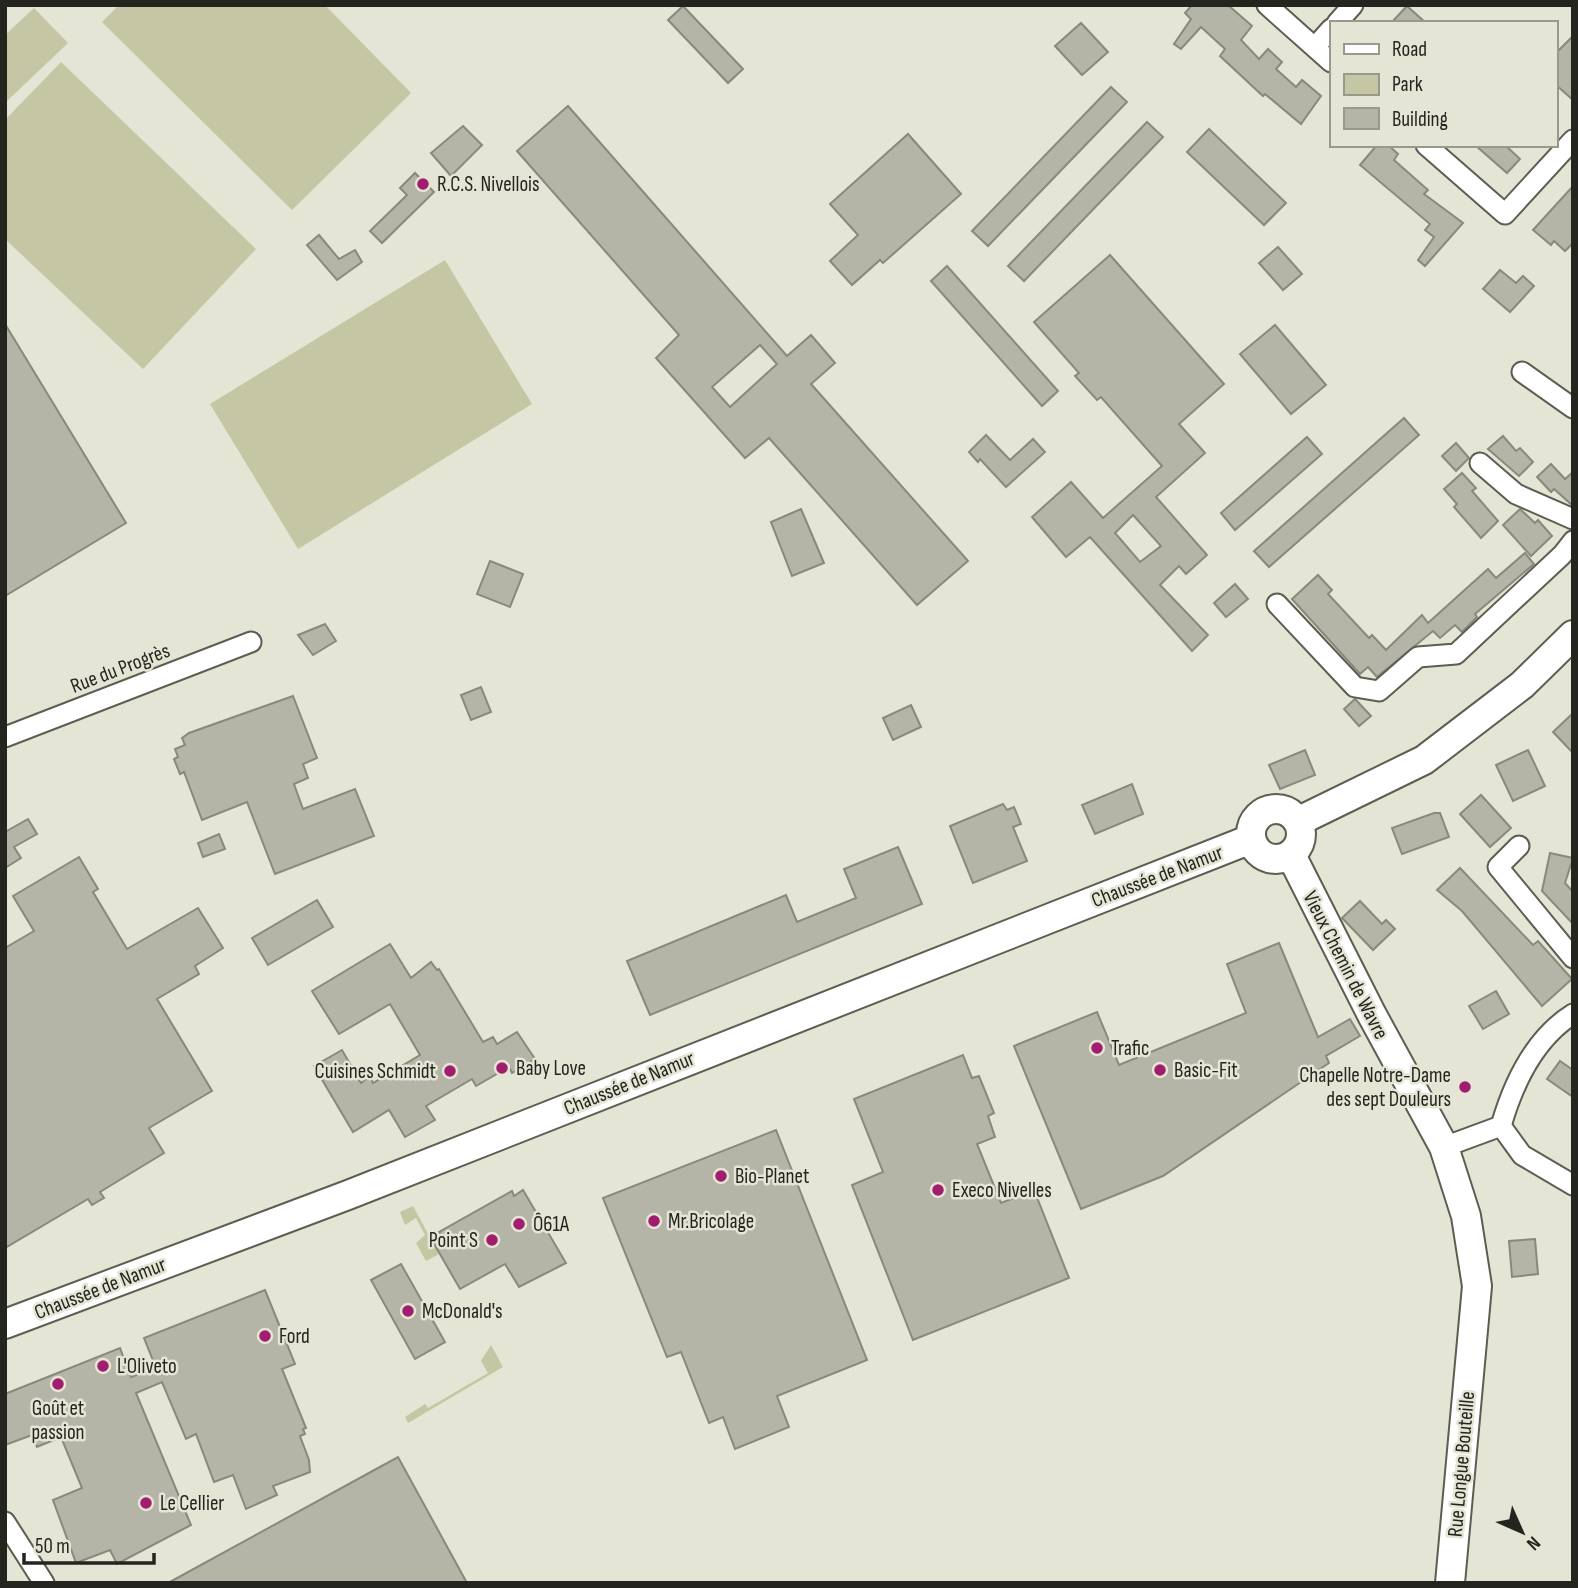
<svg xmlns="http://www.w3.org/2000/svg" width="1578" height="1588" font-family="'Sofia Sans Condensed',sans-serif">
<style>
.green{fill:#c5c7a4}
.building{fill:#b4b5a7;stroke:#88897b;stroke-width:2;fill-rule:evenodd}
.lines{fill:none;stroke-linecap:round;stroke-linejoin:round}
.street-casing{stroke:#5d5e51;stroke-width:23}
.secondary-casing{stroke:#5d5e51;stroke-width:32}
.street{stroke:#fff;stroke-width:19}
.secondary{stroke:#fff;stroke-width:28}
.poi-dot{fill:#a11e6e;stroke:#e4e5d5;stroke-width:2.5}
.labels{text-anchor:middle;stroke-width:5;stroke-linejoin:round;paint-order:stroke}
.poi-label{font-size:21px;fill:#25251f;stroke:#e4e5d5;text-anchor:start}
.street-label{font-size:21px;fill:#25251f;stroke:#e4e5d5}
</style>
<rect width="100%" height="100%" fill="#e4e5d5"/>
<g class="green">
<path d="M119 5H325L411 93 292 210 102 22Z"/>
<path d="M34 8 68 43 5 103V35Z"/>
<path d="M61 62 256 249 143 369 5 239V120Z"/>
<path d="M445 260 532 404 298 549 210 404Z"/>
<path d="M413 1206 439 1254 426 1261 416 1243 425 1235 416 1218 405 1225 400 1212Z"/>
<path d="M491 1345 503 1367 408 1423 405 1417 425 1404 428 1408 488 1373 481 1361Z"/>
</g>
<g class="building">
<path d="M1192 5H1228L1252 26 1241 40 1259 59 1268 49 1282 62 1276 69 1296 87 1302 80 1321 96 1301 124 1265 94 1263 96 1220 56 1225 49 1201 27 1181 49 1174 44 1191 19 1185 13Z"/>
<path d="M683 6 743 69 728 83 668 20Z"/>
<path d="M1407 6 1426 23H1391Z"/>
<path d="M1081 23 1108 52 1082 75 1055 46Z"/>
<path d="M1573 36V100L1555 84V54Z"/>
<path d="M1111 87 1127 102 988 246 972 231Z"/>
<path d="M568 106 787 356 811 335 835 363 811 384 968 561 917 605 769 438 745 458 656 358 679 335 517 151ZM760 345 777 364 730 407 712 387Z"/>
<path d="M1147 122 1163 137 1024 281 1008 266Z"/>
<path d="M463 126 482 145 451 176 431 153Z"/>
<path d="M1209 129 1286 203 1264 225 1187 152Z"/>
<path d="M908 134 961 194 883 263 880 260 852 285 830 261 858 235 830 204Z"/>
<path d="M1377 145H1388L1398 154 1394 160 1428 190 1424 194 1463 223 1425 266 1418 260 1434 237 1425 230 1430 224 1360 165Z"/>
<path d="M1475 145H1505L1520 159 1507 173Z"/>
<path d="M415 173 434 192 382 243 370 231 407 195 400 188Z"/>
<path d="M1573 186V243L1565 251 1554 241 1551 245 1533 230Z"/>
<path d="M319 235 339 259 355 250 362 262 337 280 307 245Z"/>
<path d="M1278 247 1302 274 1283 290 1259 263Z"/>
<path d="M1110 255 1224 384 1179 424 1205 453 1156 497 1207 555 1186 574 1179 566 1160 585 1208 635 1192 651 1090 537 1066 557 1032 517 1071 482 1103 518 1162 466 1101 397 1097 400 1075 376 1079 373 1034 322ZM1133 515 1161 546 1140 562 1115 533Z"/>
<path d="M947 266 1058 391 1042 406 931 281Z"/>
<path d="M1500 270 1516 283 1523 276 1534 286 1510 312 1483 289Z"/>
<path d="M5 324 126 523 5 596Z"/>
<path d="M1275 325 1326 385 1291 414 1240 354Z"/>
<path d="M1404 418 1419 435 1269 567 1254 551Z"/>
<path d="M986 435 1010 460 1033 439 1045 452 1006 487 980 459 978 462 969 452Z"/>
<path d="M1503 436 1516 451 1520 448 1533 462 1519 476 1488 449Z"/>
<path d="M1307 437 1322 454 1235 530 1221 513Z"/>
<path d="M1456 443 1469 458 1456 471 1442 456Z"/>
<path d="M1551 464 1565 479 1573 472V506L1554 489 1551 492 1537 477Z"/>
<path d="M1462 473 1476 488 1472 491 1498 521 1481 538 1454 507 1457 504 1444 489Z"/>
<path d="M801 509 824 563 792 576 771 522Z"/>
<path d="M1520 509 1535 523 1538 520 1552 536 1531 556 1503 525Z"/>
<path d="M1525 553 1534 564 1475 614 1477 617 1462 632 1455 625 1440 638 1433 631 1377 677 1368 667 1360 674 1292 599 1318 575 1332 590 1328 594 1369 638 1372 635 1386 650 1422 615 1428 623 1488 569 1496 578Z"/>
<path d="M490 561 523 574 510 607 477 594Z"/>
<path d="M1235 584 1248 599 1226 617 1214 603Z"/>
<path d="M325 624 336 641 313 655 298 635Z"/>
<path d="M481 687 491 712 471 720 461 695Z"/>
<path d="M293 696 317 758 303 764 308 778 294 784 303 809 355 789 374 836 275 874 247 802 202 820 184 772 180 774 174 759 178 757 175 749 185 745 182 738 189 733Z"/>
<path d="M1355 699 1371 716 1359 726 1344 709Z"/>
<path d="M911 705 921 727 893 740 883 718Z"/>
<path d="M1573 713V753L1553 732Z"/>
<path d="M1305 750 1315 775 1280 789 1269 765Z"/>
<path d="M1528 750 1545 786 1513 801 1496 765Z"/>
<path d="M1132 784 1143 814 1095 834 1082 805Z"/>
<path d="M1481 795 1511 828 1490 847 1460 814Z"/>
<path d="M1003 804 1007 810 1014 807 1021 824 1013 827 1027 861 973 883 950 826Z"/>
<path d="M1434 813H1440L1449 837 1402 854 1392 828Z"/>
<path d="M28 819 37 834 14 847 21 858 5 868V832Z"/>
<path d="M219 834 225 849 203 857 198 843Z"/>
<path d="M898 847 922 904 650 1015 627 961 786 895 797 922 856 898 844 869Z"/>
<path d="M1550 853 1573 858 1565 883 1573 892V924L1542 891Z"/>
<path d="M79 857 98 889 93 892 127 949 198 908 223 948 195 966 199 974 157 999 212 1091 149 1128 164 1153 100 1192 104 1198 92 1205 88 1199 5 1248V948L34 931 13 896Z"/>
<path d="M1460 868 1533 945 1538 941 1572 979 1542 1006 1462 911 1437 890Z"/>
<path d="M317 900 333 927 268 965 252 938Z"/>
<path d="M1360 901 1382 924 1386 920 1395 929 1373 950 1342 918Z"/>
<path d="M1279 943 1318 1037 1350 1019 1360 1036 1326 1056 1329 1063 1163 1176 1081 1209 1014 1046 1097 1012 1119 1065 1246 1013 1227 964Z"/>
<path d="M390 944 411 978 431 962 437 970 439 969 483 1042 493 1037 497 1044 517 1032 535 1059 512 1073 509 1067 476 1086 472 1079 426 1106 435 1120 405 1137 389 1110 353 1132 314 1066 342 1050 361 1083 370 1076 373 1083 420 1055 390 1004 339 1034 312 991Z"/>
<path d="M1496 991 1509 1014 1483 1029 1469 1006Z"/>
<path d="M963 1055 972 1078 979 1076 994 1113 988 1116 995 1137 977 1144 1001 1203 1034 1190 1069 1278 913 1340 852 1185 883 1172 854 1099Z"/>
<path d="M1560 1061 1573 1070V1097L1547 1079Z"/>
<path d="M776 1130 867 1360 777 1396 789 1427 735 1449 723 1417 709 1423 681 1352 667 1357 603 1198Z"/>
<path d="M523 1190 566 1263 519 1287 505 1264 460 1289 433 1242 443 1237 439 1232 512 1191 514 1196Z"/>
<path d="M1535 1239 1538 1274 1512 1277 1509 1241Z"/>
<path d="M401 1264 445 1342 415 1359 371 1280Z"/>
<path d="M265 1290 295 1364 282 1369 306 1428 303 1429 305 1434 300 1436 309 1460 310 1472 273 1486 277 1495 246 1509 233 1475 214 1482 196 1434 186 1439 162 1382 136 1393 191 1525 117 1564 110 1550 76 1563 53 1500 82 1488 61 1437 37 1447 32 1435 5 1445V1394L120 1348 131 1377 156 1368 144 1338Z"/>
<path d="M398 1457 467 1583H168L378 1468Z"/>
</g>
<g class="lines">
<defs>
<g id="street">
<path d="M1267 5 1331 62"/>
<path d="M1337 23 1353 5"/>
<path d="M1315 47 1331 29"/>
<path d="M1426 145 1505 214 1573 140"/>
<path d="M1522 372 1573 408"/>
<path d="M1480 463 1516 494 1573 519"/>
<path d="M1277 604 1355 687 1379 691 1418 657 1456 654 1562 555 1573 541"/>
<path d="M5 737 251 642"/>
<path d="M1519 846 1498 867 1573 958"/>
<path d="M1501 1126C1513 1084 1535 1038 1573 1014"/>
<path d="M1501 1126 1522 1155 1573 1185"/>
<path d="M1444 1147 1501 1126"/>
<path d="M5 1522 44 1583"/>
</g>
<g id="secondary">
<circle cx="1276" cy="834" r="25"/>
<path d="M1299 821 1424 760 1522 685 1573 635"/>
<path d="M1291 855 1372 1015 1444 1147 1466 1216 1477 1286 1450 1583"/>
<path d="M5 1324 348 1195 1251 839"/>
</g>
</defs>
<use href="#street" class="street-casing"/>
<use href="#secondary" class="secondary-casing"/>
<use href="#street" class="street"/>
<use href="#secondary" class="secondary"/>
</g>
<g class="poi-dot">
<circle cx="423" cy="184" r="7"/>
<circle cx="1097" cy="1048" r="7"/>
<circle cx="502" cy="1068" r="7"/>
<circle cx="1160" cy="1070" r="7"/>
<circle cx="450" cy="1071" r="7"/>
<circle cx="1465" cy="1087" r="7"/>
<circle cx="721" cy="1176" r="7"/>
<circle cx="938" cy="1190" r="7"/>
<circle cx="654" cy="1221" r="7"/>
<circle cx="519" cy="1224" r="7"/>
<circle cx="492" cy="1240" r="7"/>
<circle cx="408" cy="1311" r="7"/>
<circle cx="265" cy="1336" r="7"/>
<circle cx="103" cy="1366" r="7"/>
<circle cx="58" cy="1384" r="7"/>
<circle cx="146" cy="1503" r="7"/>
</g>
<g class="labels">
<g class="poi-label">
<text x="437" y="191">R.C.S. Nivellois</text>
<text x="1111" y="1055">Trafic</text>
<text x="516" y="1075">Baby Love</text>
<text x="1174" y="1077">Basic-Fit</text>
<text x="436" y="1078" text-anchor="end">Cuisines Schmidt</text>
<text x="1451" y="1082" text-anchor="end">Chapelle Notre-Dame<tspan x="1451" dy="24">des sept Douleurs</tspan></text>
<text x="735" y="1183">Bio-Planet</text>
<text x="952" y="1197">Execo Nivelles</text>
<text x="668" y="1228">Mr.Bricolage</text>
<text x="533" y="1231">Ô61A</text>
<text x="478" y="1247" text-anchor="end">Point S</text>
<text x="422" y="1318">McDonald's</text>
<text x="279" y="1343">Ford</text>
<text x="117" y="1373">L'Oliveto</text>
<text x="58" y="1415" text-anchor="middle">Goût et<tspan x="58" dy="24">passion</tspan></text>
<text x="160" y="1510">Le Cellier</text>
</g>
<g class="street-label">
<text transform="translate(120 668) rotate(-21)" y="7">Rue du Progrès</text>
<text transform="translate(1157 876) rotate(-21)" y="7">Chaussée de Namur</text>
<text transform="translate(1346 965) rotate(63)" y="7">Vieux Chemin de Wavre</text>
<text transform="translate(629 1083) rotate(-22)" y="7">Chaussée de Namur</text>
<text transform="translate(100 1288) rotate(-21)" y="7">Chaussée de Namur</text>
<text transform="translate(1461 1464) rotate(-85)" y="7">Rue Longue Bouteille</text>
</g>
</g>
<rect width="1578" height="1588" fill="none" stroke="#25251f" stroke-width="14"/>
<rect x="1330" y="21" width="228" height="126" fill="#e4e5d5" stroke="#98988c" stroke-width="2"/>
<rect x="1344" y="44" width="35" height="10" fill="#ffffff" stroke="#98988c" stroke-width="2"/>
<text x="1392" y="56" font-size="21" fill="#25251f">Road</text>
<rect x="1344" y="74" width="35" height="21" fill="#c5c7a4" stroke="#98988c" stroke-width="2"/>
<text x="1392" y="91" font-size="21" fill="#25251f">Park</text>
<rect x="1344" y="108" width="35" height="21" fill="#b4b5a7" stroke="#98988c" stroke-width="2"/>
<text x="1392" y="126" font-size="21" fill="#25251f">Building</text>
<g transform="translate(1522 1532) rotate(135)" stroke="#e4e5d5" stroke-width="5" paint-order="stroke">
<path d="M0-5L12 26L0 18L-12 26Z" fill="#25251f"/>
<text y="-10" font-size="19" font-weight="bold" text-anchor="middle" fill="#25251f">N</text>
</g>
<path d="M24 1553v10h130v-10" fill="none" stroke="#25251f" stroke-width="3.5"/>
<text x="35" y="1553" font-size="21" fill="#25251f" stroke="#e4e5d5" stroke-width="5" paint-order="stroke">50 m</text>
</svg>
